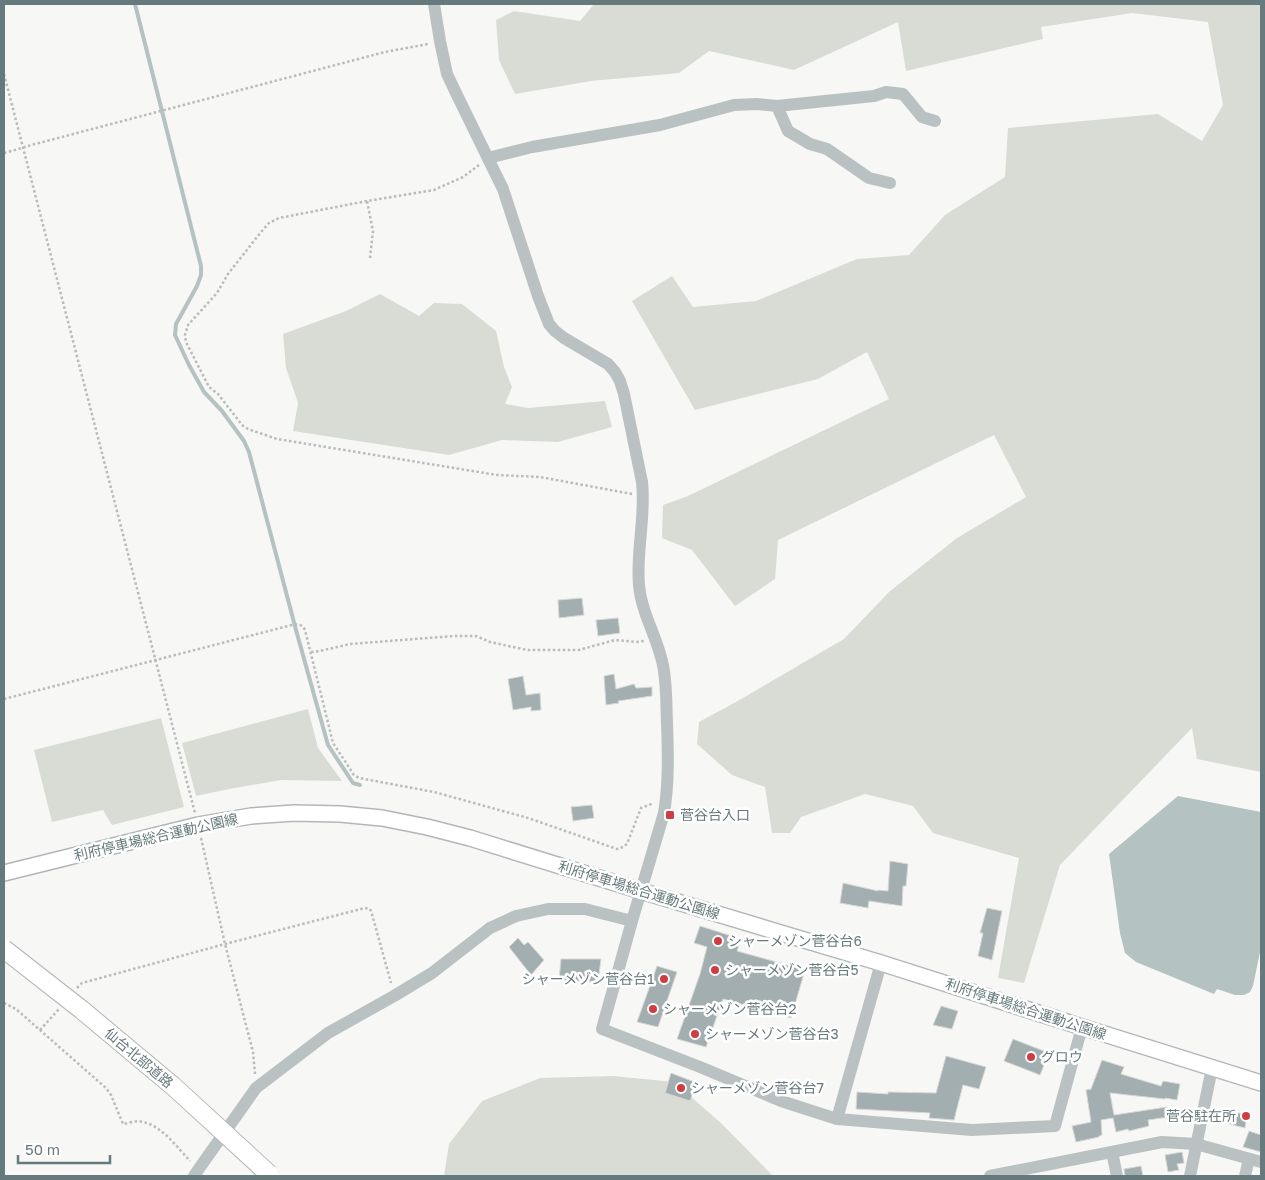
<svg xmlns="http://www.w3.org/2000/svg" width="1265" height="1180" font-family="'Golos Text','Noto Sans JP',sans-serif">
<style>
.green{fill:#d9dcd5}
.water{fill:#b4c2c2}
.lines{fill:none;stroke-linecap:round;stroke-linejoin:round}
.stream{stroke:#b4c2c2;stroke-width:4}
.building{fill:#a2aeaf;stroke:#d9d9d7}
.major-casing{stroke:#b1b7b8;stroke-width:18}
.path{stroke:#b7bcbc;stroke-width:2.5;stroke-dasharray:2.5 2.5;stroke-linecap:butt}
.minor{stroke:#bac1c2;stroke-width:12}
.major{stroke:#fff;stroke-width:15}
.highway-bridge-casing{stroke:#b1b6b7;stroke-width:20;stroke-linecap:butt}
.highway-bridge{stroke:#fff;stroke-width:18}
.poi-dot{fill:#cf3d42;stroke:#fff;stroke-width:2}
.labels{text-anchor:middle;stroke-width:5;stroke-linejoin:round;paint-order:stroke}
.poi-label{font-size:14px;fill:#66797c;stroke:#fff;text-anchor:start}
.street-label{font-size:14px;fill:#66797c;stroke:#fff}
</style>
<rect width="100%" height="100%" fill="#f7f7f5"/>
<g class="green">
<path d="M594 4H1261V772L1197 759 1192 728 1060 865 1024 983 998 978 1019 858 933 833 913 806 865 794 801 817 790 833H772L765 787 732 775 697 744 699 722 736 702 844 639 889 592 957 538 1026 497 994 435 778 540 775 579 735 606 692 550 662 538 663 505 688 496 889 399 867 352 818 379 695 410 632 301 672 276 693 307 756 301 857 259 909 255 945 215 1005 177 1008 128 1158 114 1202 141 1223 105 1208 22 1132 13 1041 27 1043 39 906 71 898 22 794 70 709 51 679 73 591 81 515 94 499 60 496 20 514 11 580 21Z"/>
<path d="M380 294 419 316 434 303 462 304 496 331 504 367 512 387 505 404 528 408 605 401 612 427 558 442 502 440 449 455 293 431 298 403 286 368 283 334 346 311Z"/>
<path d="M308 709 318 748 342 781 281 780 229 789 196 796 182 743Z"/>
<path d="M161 718 184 807 112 825 103 810 52 822 34 750Z"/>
<path d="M613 1076 674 1082 721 1123 773 1176H444L449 1144 482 1101 540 1078Z"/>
</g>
<path class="water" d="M1178 796 1261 812V947L1253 986 1250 992 1244 995H1235L1217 989 1214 994 1136 962 1125 953 1120 933 1109 854Z"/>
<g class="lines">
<path class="stream" d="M135 4 201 266V275L197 286 176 324 175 335 189 365 204 392 222 411 244 441 249 452 296 630 328 745 353 783 360 785"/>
</g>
<g class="building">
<path d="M582 598 584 615 559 618 558 600Z"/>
<path d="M618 618 620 633 598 636 596 620Z"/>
<path d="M614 674 616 689 634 684 636 688 652 687V696L618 701 619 703 606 705 604 676Z"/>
<path d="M523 676 526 695 540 693 541 710 531 711V707L513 710 508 679Z"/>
<path d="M592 805 594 818 573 821 571 807Z"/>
<path d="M890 861 908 864 906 886H903L902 906 869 901 868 908 840 903 843 883 878 891V890L888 891Z"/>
<path d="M987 908 1002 911 992 960 978 956 983 933H980Z"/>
<path d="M700 926 741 939 737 951 805 970 791 1018 723 999 706 1047 677 1039 700 974 707 947 694 943Z"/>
<path d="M518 938 524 945 528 942 544 960 531 975 509 947Z"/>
<path d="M561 959H601L598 982 559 980Z"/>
<path d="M657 966 677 972 658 1027 637 1022Z"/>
<path d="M941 1006 958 1011 952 1029 933 1025Z"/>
<path d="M1013 1039 1049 1053 1040 1075 1004 1061Z"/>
<path d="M946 1056 986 1067 979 1089 963 1085 954 1120 929 1118 930 1113 856 1109 857 1092 888 1094V1092L936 1093Z"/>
<path d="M1102 1060 1124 1067 1121 1074 1161 1086 1163 1081 1180 1084 1177 1100 1165 1098V1099L1110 1093 1114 1115 1167 1107 1169 1117 1148 1120 1149 1126 1129 1131 1128 1129 1116 1132 1113 1118 1101 1120 1102 1135 1099 1136V1137L1076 1142 1072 1126 1091 1122 1086 1090 1091 1089Z"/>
<path d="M671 1073 697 1083 690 1101 665 1093Z"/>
<path d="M1222 1109 1247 1115 1245 1128 1217 1121Z"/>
<path d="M1249 1131 1261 1135V1152L1243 1147Z"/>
<path d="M1182 1152 1184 1163 1177 1164 1179 1170 1168 1172 1165 1155Z"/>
<path d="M1141 1166 1143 1176H1125L1124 1169Z"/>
</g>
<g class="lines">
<defs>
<path id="major" d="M4 873 198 825 251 816 294 813 340 814 382 818 427 827 470 838 641 891 881 963 1082 1027 1261 1083"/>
</defs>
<use href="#major" class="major-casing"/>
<g class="path">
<path d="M4 74 195 813"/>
<path d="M4 153C16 150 27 146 39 143L385 52 428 44"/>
<path d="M367 201 279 218 269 223 261 232 228 274 217 293 188 325 185 335 186 342 209 387 218 394 242 425 248 429 277 439 497 475 540 477 632 494"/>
<path d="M370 258 373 231 367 201 434 190 463 177 479 165"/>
<path d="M311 652 320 651 350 644 454 636H476L490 642 527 650H579L615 640 636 642 644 641"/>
<path d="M4 699 292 625C298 624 302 624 305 630L333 743 354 775 359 778 434 792 528 818 617 849 623 847 627 844 641 808 654 803"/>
<path d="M201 838 225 944 253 1052 255 1074"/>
<path d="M77 988 82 983 225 944 365 908 370 909 372 914 391 983"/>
<path d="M4 1003 16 1009 106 1088 111 1095 123 1124C129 1123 137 1120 143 1122 162 1126 177 1147 190 1161"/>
<path d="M40 1030 59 1009"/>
</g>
<g class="minor">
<path d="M434 4 440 41 447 74 456 93 503 189 538 296 549 324 555 331 564 338 608 364 615 372 620 381 624 394 642 482C646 516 636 550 639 585 641 611 656 635 662 661 667 680 666 702 667 722 668 752 669 783 664 813L632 921 602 1029 700 1067 781 1101 837 1119 972 1130 1055 1126 1082 1027"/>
<path d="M777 106 788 131 810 144 827 149 869 178 890 183"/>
<path d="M488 158 532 147 660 125 734 105 757 104 777 106 874 96 886 92 903 94 922 117 935 121"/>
<path d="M837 1119 881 963"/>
<path d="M1112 1152 1117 1176"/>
<path d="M194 1176 198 1170 256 1088 328 1033 394 996 432 973 490 928 516 916 548 909H585L632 921"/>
<path d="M990 1176 1162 1142 1196 1144 1261 1162"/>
<path d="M1190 1176 1212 1068"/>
<path d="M1245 1176 1249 1159"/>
</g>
<use href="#major" class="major"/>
<defs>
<path id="highway-bridge" d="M4 949 82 1010 173 1086 269 1174"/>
</defs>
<use href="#highway-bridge" class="highway-bridge-casing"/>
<use href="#highway-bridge" class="highway-bridge"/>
</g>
<g class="poi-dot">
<rect x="665" y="810" width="10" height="10" rx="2.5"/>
<circle cx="718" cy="941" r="5"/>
<circle cx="715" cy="970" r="5"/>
<circle cx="664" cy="979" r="5"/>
<circle cx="653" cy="1009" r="5"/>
<circle cx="695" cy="1034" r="5"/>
<circle cx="1031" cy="1057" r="5"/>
<circle cx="681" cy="1088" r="5"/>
<circle cx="1246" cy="1116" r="5"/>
</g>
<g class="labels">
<g class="poi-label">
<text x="680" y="820">菅谷台入口</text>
<text x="728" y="946">シャーメゾン菅谷台6</text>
<text x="725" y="975">シャーメゾン菅谷台5</text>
<text x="654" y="984" text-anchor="end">シャーメゾン菅谷台1</text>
<text x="663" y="1014">シャーメゾン菅谷台2</text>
<text x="705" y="1039">シャーメゾン菅谷台3</text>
<text x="1041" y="1062">グロウ</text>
<text x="691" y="1093">シャーメゾン菅谷台7</text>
<text x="1236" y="1121" text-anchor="end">菅谷駐在所</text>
</g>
<g class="street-label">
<text transform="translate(156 837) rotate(-13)" y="5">利府停車場総合運動公園線</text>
<text transform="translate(639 890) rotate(17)" y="5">利府停車場総合運動公園線</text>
<text transform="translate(1026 1009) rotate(18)" y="5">利府停車場総合運動公園線</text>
<text transform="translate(139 1058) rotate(40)" y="5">仙台北部道路</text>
</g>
</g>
<rect width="1265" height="1180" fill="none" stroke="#66797c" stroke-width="10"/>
<path d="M18 1155v8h92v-8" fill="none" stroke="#66797c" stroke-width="2.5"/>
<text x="25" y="1155" font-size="15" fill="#66797c" stroke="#ffffff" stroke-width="4" paint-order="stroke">50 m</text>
</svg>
